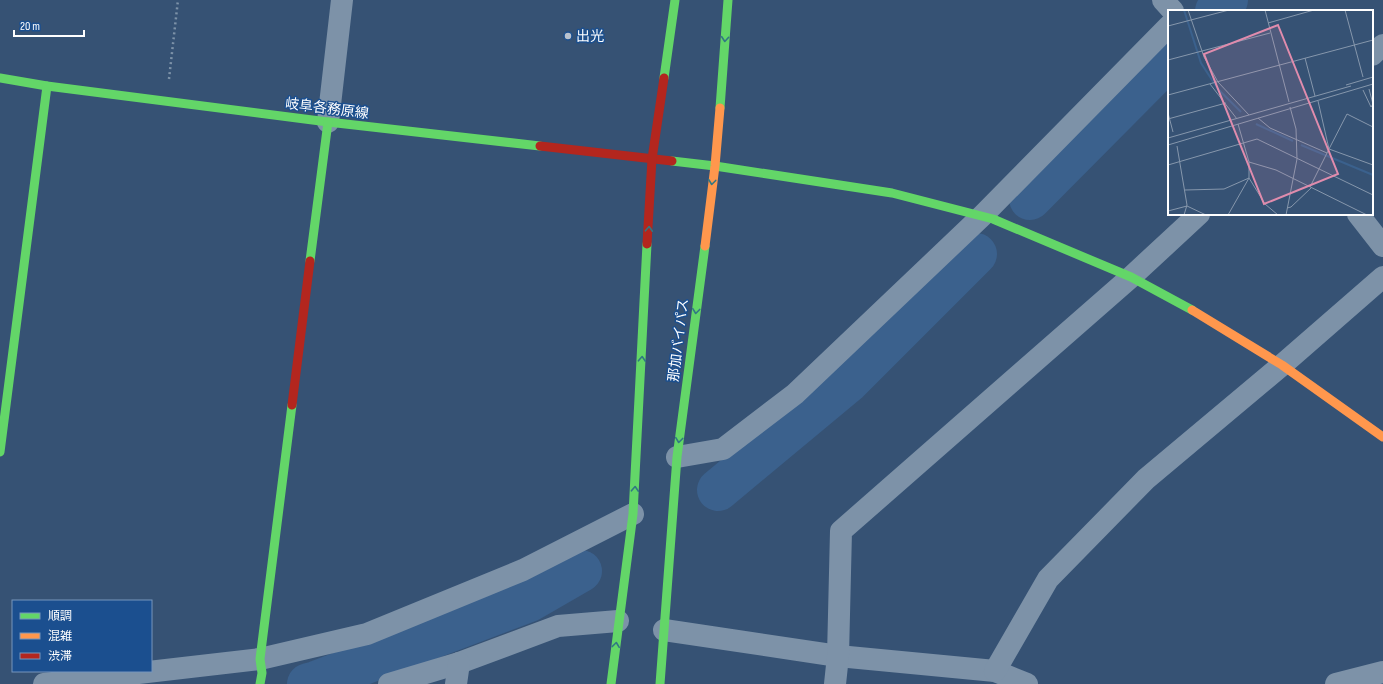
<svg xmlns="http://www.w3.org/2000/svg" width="1383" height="684" font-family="'Sofia Sans Condensed','Noto Sans JP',sans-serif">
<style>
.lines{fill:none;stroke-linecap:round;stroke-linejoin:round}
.river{stroke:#3b618d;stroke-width:42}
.path{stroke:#7d92a8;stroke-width:2.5;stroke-dasharray:2 3;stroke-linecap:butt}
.street{stroke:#7d92a8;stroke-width:22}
.fast{stroke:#63d668;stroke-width:9}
.slow{stroke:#ff974d;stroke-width:9}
.jam{stroke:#b3261e;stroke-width:9}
.oneway{stroke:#317883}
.poi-dot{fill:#b9c2ce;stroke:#1b4f8f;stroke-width:1.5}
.labels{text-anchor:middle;stroke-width:3;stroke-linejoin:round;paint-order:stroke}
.poi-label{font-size:14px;fill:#fff;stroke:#1b4f8f;text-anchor:start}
.street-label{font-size:14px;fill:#fff;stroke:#1b4f8f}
.inset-river{fill:none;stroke:#3b618d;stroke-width:2}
.inset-road{fill:none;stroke:#8697ac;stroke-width:1}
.view{fill:#e08cad;fill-opacity:0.15;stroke:#e08cad;stroke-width:2}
.inset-edge{fill:none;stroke:#fff;stroke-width:2}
</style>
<rect width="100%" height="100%" fill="#365274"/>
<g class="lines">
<g class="river">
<path d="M1216 11 1227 0"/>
<path d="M1030 199 1169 59"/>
<path d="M718 490 849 381 976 254"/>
<path d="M308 684 316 682 529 601 581 571"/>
</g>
<path class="path" d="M169 79 178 0"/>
<g class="street">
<path d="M1163 0 1173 11"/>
<path d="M1372 55 1383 45"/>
<path d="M328 122 342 0"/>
<path d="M1358 214 1383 246"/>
<path d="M677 457 723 449 795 394 982 216 1169 26"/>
<path d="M664 630 838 656 995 671 1027 684"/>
<path d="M995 671 1048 579 1146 479 1282 365 1383 277"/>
<path d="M44 684 260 659 367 634 523 570 633 514"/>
<path d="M389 684 459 663 558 626 618 621"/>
<path d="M456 684 459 663"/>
<path d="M835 684 838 656 841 531 1131 277 1199 214"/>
<path d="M1336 684 1383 672"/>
</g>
<g class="fast">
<path d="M0 78 47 86 328 122 540 146"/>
<path d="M664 78 675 0"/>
<path d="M720 108 728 0"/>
<path d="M672 161 715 166 892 193 993 219 1131 277 1192 310"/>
<path d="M310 261 328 122"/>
<path d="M0 452 47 86"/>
<path d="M260 684 262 673 260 659 292 405"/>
<path d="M611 684 633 514 647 244"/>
<path d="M660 684 677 457 705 246"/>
</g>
<g class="slow">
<path d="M705 246 715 166 720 108"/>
<path d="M1192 310 1282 365 1383 437"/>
</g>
<g class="jam">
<path d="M540 146 672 161"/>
<path d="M647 244 652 159 664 78"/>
<path d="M292 405 310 261"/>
</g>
</g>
<defs><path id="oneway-chevron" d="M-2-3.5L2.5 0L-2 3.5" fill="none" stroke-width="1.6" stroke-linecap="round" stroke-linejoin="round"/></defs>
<g class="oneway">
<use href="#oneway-chevron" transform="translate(725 39) rotate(95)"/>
<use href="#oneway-chevron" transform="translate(712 182) rotate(97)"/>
<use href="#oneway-chevron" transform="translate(649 229) rotate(-87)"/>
<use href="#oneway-chevron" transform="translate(696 311) rotate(97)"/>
<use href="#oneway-chevron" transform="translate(642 359) rotate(-87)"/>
<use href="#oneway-chevron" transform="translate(679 440) rotate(97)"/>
<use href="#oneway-chevron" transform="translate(635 489) rotate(-87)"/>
<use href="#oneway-chevron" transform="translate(616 645) rotate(-83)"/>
</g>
<circle class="poi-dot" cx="568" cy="36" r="4"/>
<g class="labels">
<g class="poi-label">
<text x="576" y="41">出光</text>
</g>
<g class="street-label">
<text transform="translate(327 108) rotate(7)" y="5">岐阜各務原線</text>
<text transform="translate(678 340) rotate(-83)" y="5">那加バイパス</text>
</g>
</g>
<g transform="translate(1168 10)">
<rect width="205" height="205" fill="#365274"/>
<path class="inset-river" d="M16 0 33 53 50 79 73 102M88 114 125 131M133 135 205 165"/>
<path class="inset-road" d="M20 0 36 47 50 72 81 105M97 0 121 92M177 0 195 67M100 13 146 0M0 16 61 0M137 48 147 86M0 50 102 23M42 74 69 109M178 75 205 67M195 80 203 97 205 94 201 79M0 85 205 30M0 103 5 122M90 108 102 118 159 143M0 109 58 93M70 114 81 152V168L97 194 110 205M205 117 179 104 161 139 205 155M0 128 183 76M0 135 205 74M9 136 19 195 16 205M81 152 108 160 199 205M0 155 89 129 205 185M142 177 161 139 150 91M17 180 56 179 81 168M119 198 123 197 143 178M0 201 19 196 38 205M60 205 81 168M118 205 129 149 128 119 122 97"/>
<path class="view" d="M110 15 170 164 96 194 36 44Z"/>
<rect width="205" height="205" class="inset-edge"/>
</g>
<rect x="12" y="600" width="140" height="72" fill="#1b4f8f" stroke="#7695bc"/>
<rect x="20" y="613" width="20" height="6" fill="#63d668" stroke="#7695bc"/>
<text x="48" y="620" font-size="12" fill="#ffffff">順調</text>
<rect x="20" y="633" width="20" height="6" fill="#ff974d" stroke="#7695bc"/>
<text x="48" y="640" font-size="12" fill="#ffffff">混雑</text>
<rect x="20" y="653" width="20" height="6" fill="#b3261e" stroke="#7695bc"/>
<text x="48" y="660" font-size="12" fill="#ffffff">渋滞</text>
<path d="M14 30v6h70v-6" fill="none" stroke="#ffffff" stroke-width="2"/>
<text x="20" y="30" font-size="12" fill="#ffffff" stroke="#1b4f8f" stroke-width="3" paint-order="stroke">20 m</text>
</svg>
